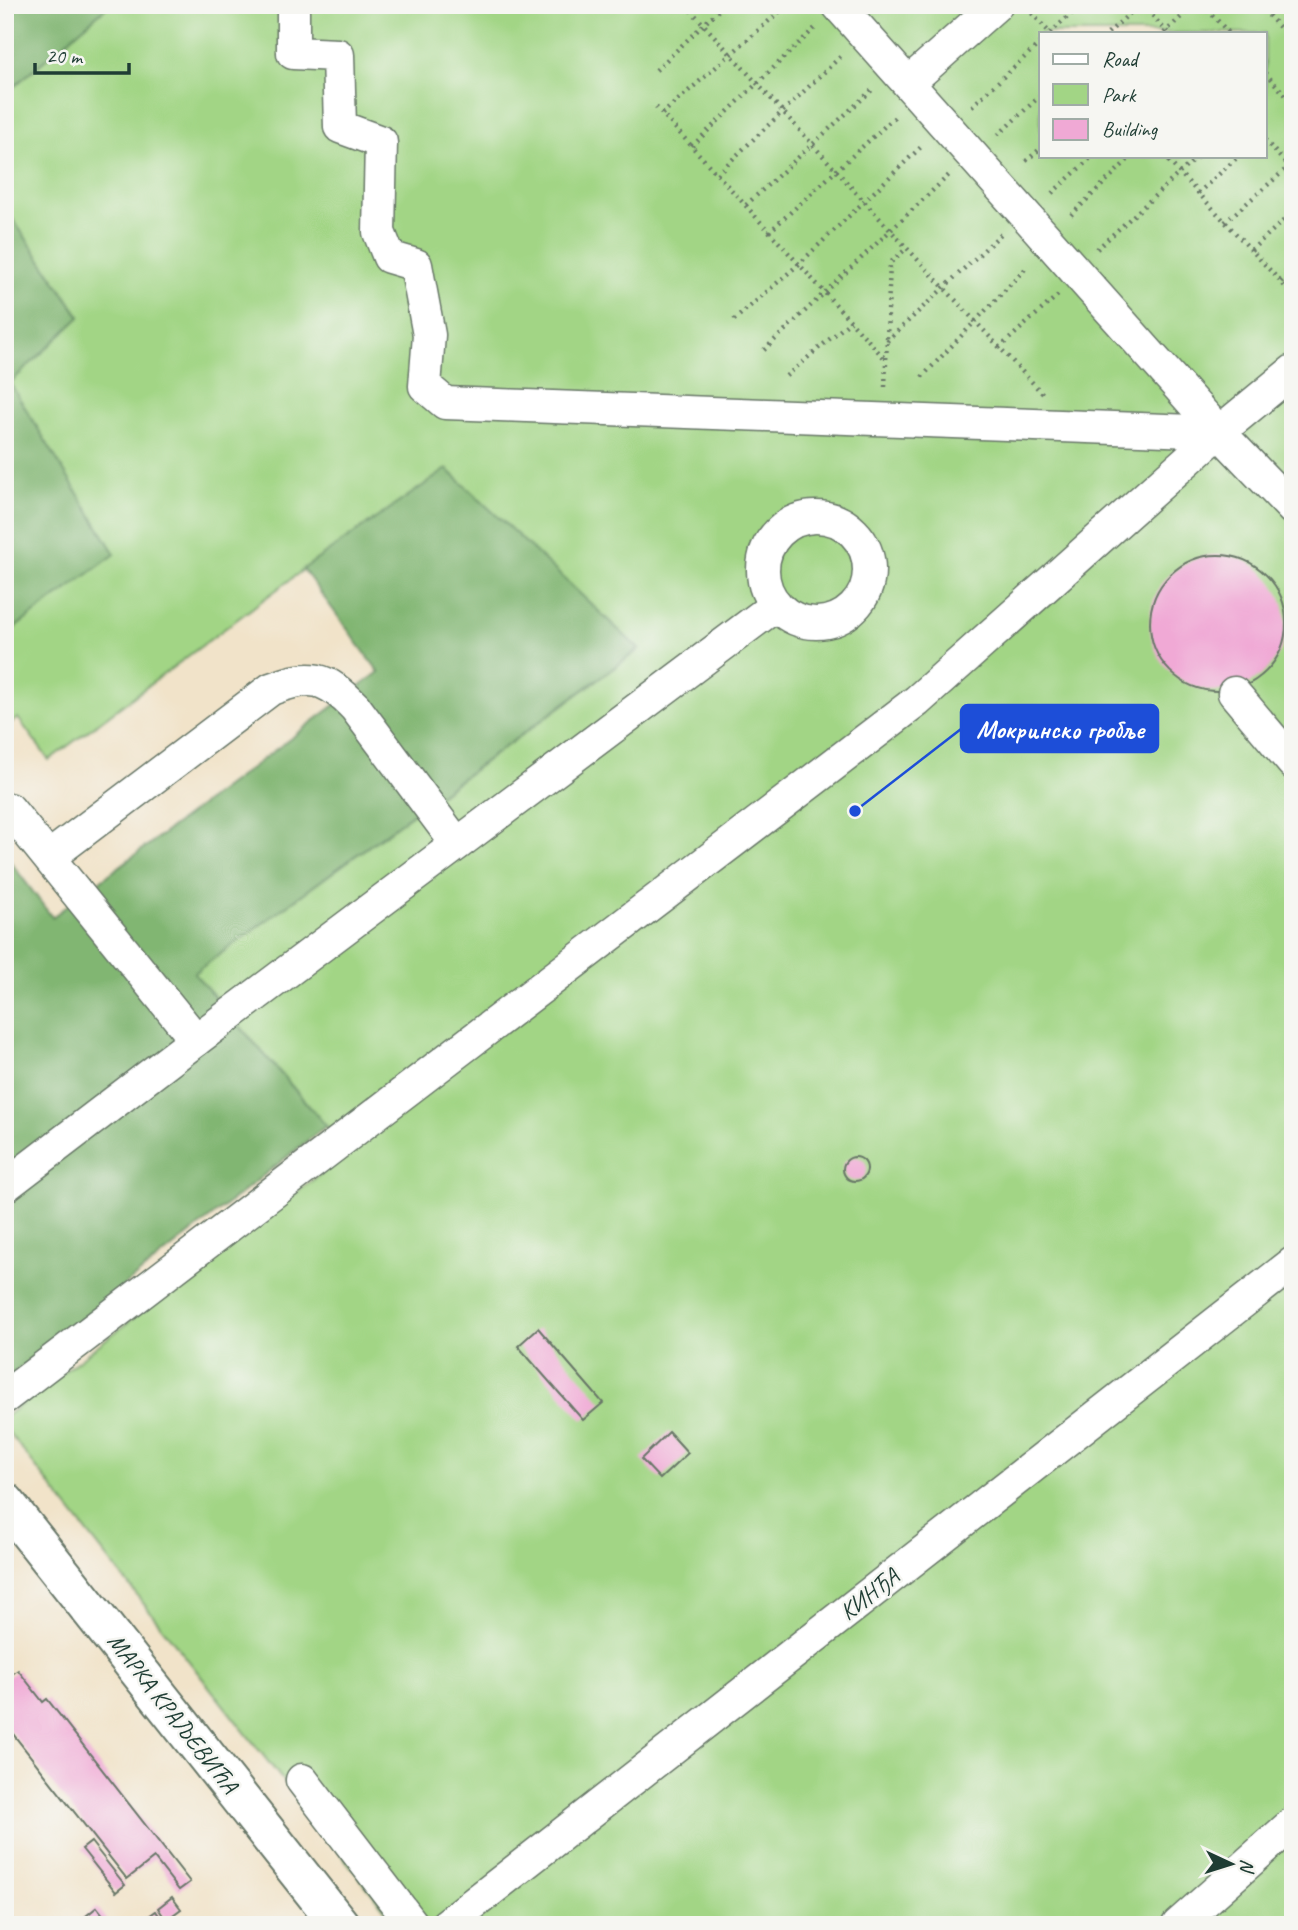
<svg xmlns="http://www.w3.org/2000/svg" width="1298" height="1930" font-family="Caveat,sans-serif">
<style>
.green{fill:#a2d585;stroke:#60895c;stroke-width:2;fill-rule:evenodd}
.forest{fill:#81b672;stroke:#507a53;stroke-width:2}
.building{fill:#f0a9d5}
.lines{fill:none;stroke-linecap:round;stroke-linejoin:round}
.minor-casing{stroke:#687768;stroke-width:35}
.major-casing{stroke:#687768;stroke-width:42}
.path{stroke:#687768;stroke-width:4.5;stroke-dasharray:2 5;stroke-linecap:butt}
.minor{stroke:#fff;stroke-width:32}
.major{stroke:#fff;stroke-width:38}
.labels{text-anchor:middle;stroke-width:5;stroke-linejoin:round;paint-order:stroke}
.street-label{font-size:24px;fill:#1f3d34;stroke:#f6f6f2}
.leader{fill:none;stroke:#1d4ed8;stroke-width:2.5}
.callout-dot{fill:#1d4ed8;stroke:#f6f6f2;stroke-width:2.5}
.callout{fill:#1d4ed8;stroke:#1d4ed8;stroke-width:2.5}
.callout-label{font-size:26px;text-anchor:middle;font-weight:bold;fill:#fff}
</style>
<rect width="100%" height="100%" fill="#f6f6f2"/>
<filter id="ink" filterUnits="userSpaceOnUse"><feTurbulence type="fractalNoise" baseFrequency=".0143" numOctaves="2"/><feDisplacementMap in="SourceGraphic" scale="14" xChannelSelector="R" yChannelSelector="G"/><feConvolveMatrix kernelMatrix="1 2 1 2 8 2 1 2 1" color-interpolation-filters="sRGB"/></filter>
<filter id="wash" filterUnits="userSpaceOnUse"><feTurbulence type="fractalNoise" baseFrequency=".00686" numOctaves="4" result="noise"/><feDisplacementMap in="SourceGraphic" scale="28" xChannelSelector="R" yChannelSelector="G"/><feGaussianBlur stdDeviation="1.57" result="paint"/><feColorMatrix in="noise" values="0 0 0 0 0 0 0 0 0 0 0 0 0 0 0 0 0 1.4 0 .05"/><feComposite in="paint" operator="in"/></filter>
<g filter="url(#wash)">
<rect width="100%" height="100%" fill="#f1e3c9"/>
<path class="green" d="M109 5H1293V1925H397L5 1428V1417L349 1152 194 973 639 650 447 469 303 570 49 760 18 718 5 727V635L115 554 9 383 80 316 5 208V94ZM1041 33H1265V156H1041Z"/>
<g class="forest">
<path d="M5 5H109L5 94Z"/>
<path d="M5 208 80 317 10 383 115 554 5 635Z"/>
<path d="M447 469 639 649 194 973 326 1126 5 1380V857L6 856 52 917 379 672 303 569Z"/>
</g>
<g id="blocks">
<g class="building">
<circle cx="1218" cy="623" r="68"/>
<circle cx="855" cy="1169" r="12"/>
<path d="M538 1328 603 1403 583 1420 518 1346Z"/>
<path d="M669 1432 688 1453 660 1479 641 1459Z"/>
<path d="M18 1670 43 1702 47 1699 190 1882 179 1890 154 1858 127 1879 9 1729 5 1732V1679Z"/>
<path d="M91 1842 125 1885 116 1892 82 1849Z"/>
<path d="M172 1897 181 1909 166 1920 158 1908Z"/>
<path d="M97 1907 111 1925H75Z"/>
<path d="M156 1911 163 1922 158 1925H145L142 1921Z"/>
</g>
</g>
</g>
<g filter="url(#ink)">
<use href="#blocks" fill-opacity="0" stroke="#687768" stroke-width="2"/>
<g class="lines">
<defs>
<g id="minor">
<path d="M293 5V53L338 55 340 127 381 142 379 232 389 257 416 265 429 335 425 386 445 403 1219 432"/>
<path d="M838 5 1219 432 1293 509"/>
<path d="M908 83 996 5"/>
<circle cx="816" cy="570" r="53"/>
<path d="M1234 693 1293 763"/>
<path d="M5 812 9 809 196 1040"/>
<path d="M49 857 271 689C311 674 325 676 355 707L457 844"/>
<path d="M5 1186 196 1040 776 605"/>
<path d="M5 1397 917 701 1219 432 1293 371"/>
<path d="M302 1780 413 1925"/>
<path d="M446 1925 1293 1263"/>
<path d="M1178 1925 1293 1823"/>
</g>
<path id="major" d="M5 1502 340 1925"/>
</defs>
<use href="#minor" class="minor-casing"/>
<use href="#major" class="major-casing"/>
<g class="path">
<path d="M686 5 891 231 1043 394"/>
<path d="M1143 5 1168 33"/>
<path d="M1203 5 1229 33"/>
<path d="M1259 5 1293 42"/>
<path d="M1027 8 1050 33"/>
<path d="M1050 33 1081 5"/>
<path d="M1108 33 1139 5"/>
<path d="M1164 33 1194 5"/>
<path d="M656 70 724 5"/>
<path d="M1265 73 1293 103"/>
<path d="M972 106 1041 42"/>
<path d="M656 107 886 360"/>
<path d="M662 114 785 7"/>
<path d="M998 135 1041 95"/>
<path d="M1265 140 1293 172"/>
<path d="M692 146 817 26"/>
<path d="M1164 156 1293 295"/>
<path d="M1026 161 1041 148"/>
<path d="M717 174 841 56"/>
<path d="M1052 193 1093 156"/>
<path d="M1198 193 1239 156"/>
<path d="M746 205 872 90"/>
<path d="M1071 215 1132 156"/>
<path d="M1225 222 1293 163"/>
<path d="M769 232 897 115"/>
<path d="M1097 249 1198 156"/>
<path d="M1251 250 1293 212"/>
<path d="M1281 282 1293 270"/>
<path d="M734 320 799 264 923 145"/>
<path d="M887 341 1002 233"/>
<path d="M999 348 1058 295"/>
<path d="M764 350 949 175"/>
<path d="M786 376 851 321"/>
<path d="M922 377 1028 266"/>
<path d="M885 387 890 263 907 248"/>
</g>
<use href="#minor" class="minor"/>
<use href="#major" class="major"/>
</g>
</g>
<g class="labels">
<g class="street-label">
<text transform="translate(869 1594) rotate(-38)" y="8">КИНЂА</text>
<text transform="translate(173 1713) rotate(52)" y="8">МАРКА КРАЉЕВИЋА</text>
</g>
</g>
<path class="leader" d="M855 811L961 729"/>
<circle class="callout-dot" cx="855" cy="811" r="7"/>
<rect class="callout" x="961" y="705" width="197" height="47" rx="7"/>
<g class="callout-label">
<text x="1060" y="738">Мокринско гробље</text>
</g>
<rect width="1298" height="1930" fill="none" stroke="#f6f6f2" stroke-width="28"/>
<rect x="1039" y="32" width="228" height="126" fill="#f6f6f2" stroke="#a0aca6" stroke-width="2"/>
<rect x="1053" y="54" width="35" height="10" fill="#ffffff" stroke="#a0aca6" stroke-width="2"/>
<text x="1102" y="66" font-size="21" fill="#1f3d34">Road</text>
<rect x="1053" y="84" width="35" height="21" fill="#a2d585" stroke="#a0aca6" stroke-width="2"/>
<text x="1102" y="102" font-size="21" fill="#1f3d34">Park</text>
<rect x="1053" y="119" width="35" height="21" fill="#f0a9d5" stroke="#a0aca6" stroke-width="2"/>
<text x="1102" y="136" font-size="21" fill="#1f3d34">Building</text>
<g transform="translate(1231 1864) rotate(94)" stroke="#f6f6f2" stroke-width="5" paint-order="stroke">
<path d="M0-5L12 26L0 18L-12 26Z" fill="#1f3d34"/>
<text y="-10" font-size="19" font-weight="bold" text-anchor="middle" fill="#1f3d34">N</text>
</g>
<path d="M35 63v10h94v-10" fill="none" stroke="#1f3d34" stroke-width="3.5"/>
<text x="46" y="63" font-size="21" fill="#1f3d34" stroke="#f6f6f2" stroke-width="5" paint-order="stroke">20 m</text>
</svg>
